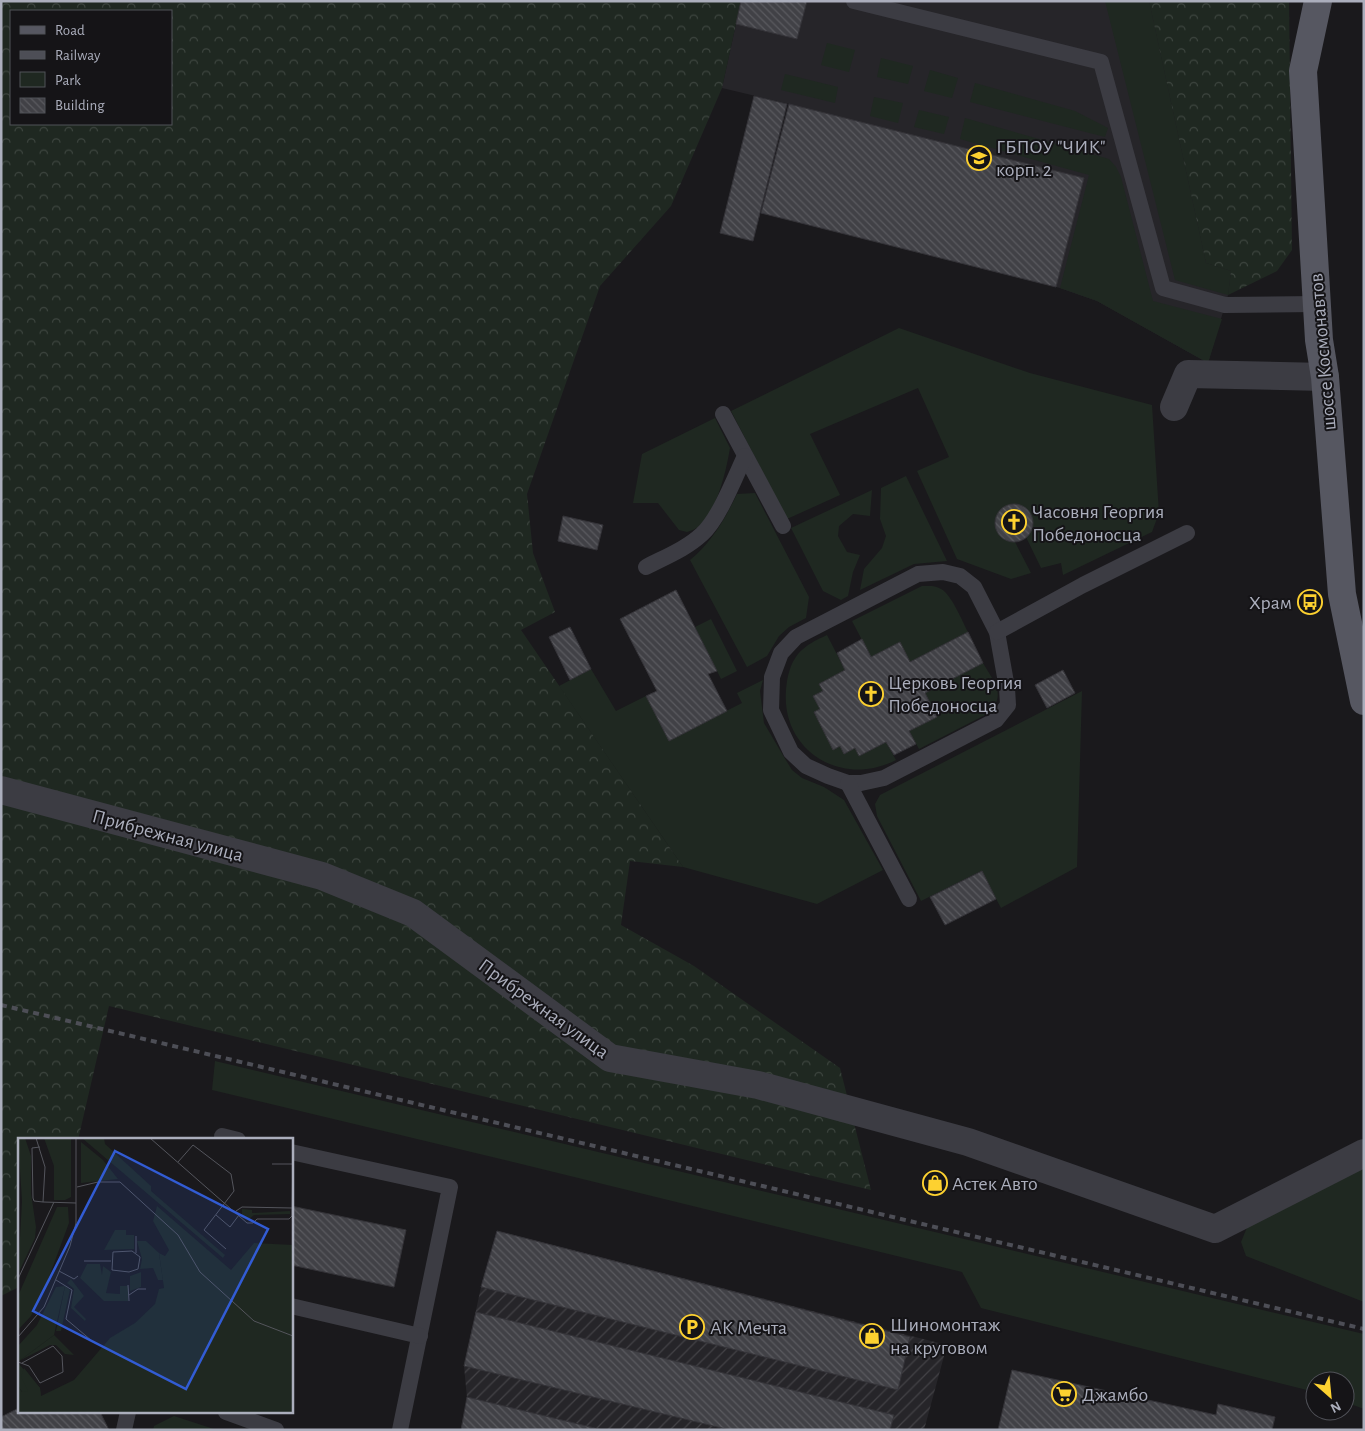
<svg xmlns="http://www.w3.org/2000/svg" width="1365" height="1431" font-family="'Alegreya Sans',sans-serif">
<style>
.built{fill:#262529}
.industrial{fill:url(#industrial-furrows)}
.green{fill:#1f2821}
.forest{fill:url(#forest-crowns);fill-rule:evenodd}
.building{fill:url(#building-back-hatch);stroke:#343338}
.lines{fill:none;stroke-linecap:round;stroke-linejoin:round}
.service{stroke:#3c3c43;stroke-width:16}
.minor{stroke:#3c3c43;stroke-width:28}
.primary{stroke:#565761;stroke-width:28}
.rail{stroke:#4d4e56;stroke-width:4;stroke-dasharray:6 5;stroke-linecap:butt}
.labels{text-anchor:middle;stroke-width:4;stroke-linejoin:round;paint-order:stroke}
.poi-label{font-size:20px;fill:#abaebc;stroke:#151417;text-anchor:start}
.street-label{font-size:20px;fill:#abaebc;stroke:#151417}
.inset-road{fill:none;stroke:#54555c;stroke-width:1}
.view{fill:#325cd4;fill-opacity:0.15;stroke:#325cd4;stroke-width:2.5}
.inset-edge{fill:none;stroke:#abaebc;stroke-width:2.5}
</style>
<defs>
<pattern id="industrial-furrows" width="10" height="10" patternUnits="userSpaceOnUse" patternTransform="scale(1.25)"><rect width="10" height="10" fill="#262529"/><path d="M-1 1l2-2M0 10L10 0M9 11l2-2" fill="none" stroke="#434246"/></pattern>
<pattern id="forest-crowns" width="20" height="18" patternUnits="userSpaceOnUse" patternTransform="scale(1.25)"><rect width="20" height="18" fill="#1f2821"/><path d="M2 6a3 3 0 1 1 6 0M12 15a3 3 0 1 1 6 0" fill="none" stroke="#3d453f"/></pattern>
<pattern id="building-back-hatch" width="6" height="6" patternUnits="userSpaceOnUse" patternTransform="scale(1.25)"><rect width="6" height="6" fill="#414146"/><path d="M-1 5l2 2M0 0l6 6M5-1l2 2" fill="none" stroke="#5a5a5f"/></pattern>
</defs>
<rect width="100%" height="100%" fill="#1a191c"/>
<path class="built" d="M741 1H1149L1206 263 1231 271 1228 295 1208 363 1097 301 1060 288 761 213 789 104 722 88Z"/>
<path class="industrial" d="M497 1231 947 1345 924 1430H461L467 1398 464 1366 481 1287Z"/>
<g class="green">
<path d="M1105 1H1149L1206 263 1231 271 1228 295 1175 280Z"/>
<path d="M827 43 855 50 849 72 821 65Z"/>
<path d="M881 58 913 66 908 84 877 77Z"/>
<path d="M930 70 958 78 952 98 924 91Z"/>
<path d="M785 74 838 87 835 103 781 90Z"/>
<path d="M975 83 1075 111 1108 128 1105 137 970 102Z"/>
<path d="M874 97 903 103 898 123 870 116Z"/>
<path d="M919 110 949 117 944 134 914 127Z"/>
<path d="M965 118 1109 159 1116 167 1121 177 1153 301 1222 319 1208 363 1097 301 1060 288 1089 175 960 139Z"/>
<path d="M899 328 1030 373 1152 405 1159 513 1152 532 1063 575 1061 563 1041 568 1026 537 1032 528 1031 515 1022 506 1009 505C988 515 992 539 1015 542L1031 573 1011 579 957 559 917 471 949 457 918 388 810 434 840 495 787 519 731 411Z"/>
<path d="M715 418 730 448C726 472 717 511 698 527 695 529 691 531 687 532L679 530 658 503H633L642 454Z"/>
<path d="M906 476 947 561 914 564 860 590 864 569 882 548 886 536 880 519 881 488Z"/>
<path d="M872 490 870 516 853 514 839 526 838 536 847 552 860 555 853 572 848 596 841 600 823 591 791 528Z"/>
<path d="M755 493 809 597 806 618 789 627 779 636 767 656 747 667 690 560C712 542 725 519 737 494Z"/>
<path d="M922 586C929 586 935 585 941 589 952 595 962 621 968 632L910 662 871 657 852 621Z"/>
<path d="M711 619 737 671 721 679 695 627Z"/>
<path d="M827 635 845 670 819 684 823 691 814 696 820 709 814 713 833 749 840 746 844 754 855 748 859 756 886 742 896 760C842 788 781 751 786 690 787 677 790 664 798 654 806 645 816 640 827 635Z"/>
<path d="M983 663C994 682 1008 696 987 714L919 749 909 731 937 717 925 693Z"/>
<path d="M591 669 616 711 646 696 669 740 742 703 737 693 763 680 760 691 764 723 784 757 792 770 802 778 824 787 844 800 883 870 817 904 683 867 559 686Z"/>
<path d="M1082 691 1077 867 1001 908 981 871 921 901 877 816 875 804 880 795Z"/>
<path d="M215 1061 1364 1334V1409L1345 1402V1381H1315V1392L981 1308 962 1272 513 1162 212 1090Z"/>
<path d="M1364 1166V1302L1246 1256 1241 1242 1248 1225Z"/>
<path d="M174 1416 217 1430H153L154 1426Z"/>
</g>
<g class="forest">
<path d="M1 1H741L722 88 671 206 600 286 527 494 533 553 555 612 521 630 683 867 630 861 621 925 694 966 840 1068 871 1190 109 1006 78 1140H19V1287L1 1296ZM11 11H171V124H11Z"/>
<path d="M1149 1H1289L1292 250 1277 271 1228 295 1231 271 1206 263Z"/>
</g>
<g class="building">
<path d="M741 1H807L797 39 736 24Z"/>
<path d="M754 96 787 104 753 241 720 233Z"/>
<path d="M789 104 1084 178 1056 287 761 213Z"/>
<circle cx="1014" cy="523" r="19"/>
<path d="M563 516 603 525 597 550 558 541Z"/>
<path d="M676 590 717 671 708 674 727 711 669 741 646 696 657 691 620 619Z"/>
<path d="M570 627 591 669 570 680 549 637Z"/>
<path d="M968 632 983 663 925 693 937 717 909 731 916 744 894 755 886 742 859 756 855 748 844 754 840 746 833 750 814 712 820 709 813 696 823 691 819 684 845 670 837 653 862 639 871 657 900 642 910 662Z"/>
<path d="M1063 670 1075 693 1047 708 1035 685Z"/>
<path d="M982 871 996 899 945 925 930 897Z"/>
<path d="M291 1206 406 1230 394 1287 291 1265Z"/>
<path d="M497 1231 910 1337 898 1390 481 1287Z"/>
<path d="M476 1312 894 1415 890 1430H730L464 1366Z"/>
<path d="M1012 1370 1216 1415 1218 1404 1275 1417 1272 1430H998Z"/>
<path d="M467 1397 603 1430H461Z"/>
<path d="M19 1408V1412H100L109 1430H1V1417Z"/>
</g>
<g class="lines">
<g class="service">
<path d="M854 1 1101 62 1163 288 1225 305 1317 304"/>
<path d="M723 414 783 526"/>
<path d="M646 567C665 557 686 549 702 534 719 519 735 477 745 456"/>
<path d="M943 572 960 576 974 587 997 632 1007 688 1008 705 996 720 884 778 861 783H848L828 776 806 766 791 752 771 710 772 677 781 653 796 637 918 574Z"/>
<path d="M997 632 1083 585 1187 533"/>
<path d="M848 783 909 899"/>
<path d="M222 1136 238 1140"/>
<path d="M291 1152 450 1187 400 1430"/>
<path d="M291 1306 420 1336"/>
<path d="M226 1412 276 1430"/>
<path d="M124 1430 128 1412"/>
</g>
<g class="minor">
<path d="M1174 407 1188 374 1325 377"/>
<path d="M1 790 322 876 413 913 610 1058 758 1085 968 1142 1215 1229 1364 1153"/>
</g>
<path class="primary" d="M1318 1 1303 71 1319 340 1325 377 1342 594 1364 701"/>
<path class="rail" d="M1 1005 1364 1329"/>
</g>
<defs>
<symbol id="university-ring" viewBox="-11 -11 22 22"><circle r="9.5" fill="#151417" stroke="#fdd130" stroke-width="1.5"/><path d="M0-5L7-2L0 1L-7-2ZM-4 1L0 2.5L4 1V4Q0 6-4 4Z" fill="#fdd130"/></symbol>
<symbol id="church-ring" viewBox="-11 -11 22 22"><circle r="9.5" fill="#151417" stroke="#fdd130" stroke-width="1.5"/><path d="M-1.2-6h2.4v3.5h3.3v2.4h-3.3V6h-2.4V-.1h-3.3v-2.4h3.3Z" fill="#fdd130"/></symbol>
<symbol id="bus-ring" viewBox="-11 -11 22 22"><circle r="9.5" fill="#151417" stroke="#fdd130" stroke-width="1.5"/><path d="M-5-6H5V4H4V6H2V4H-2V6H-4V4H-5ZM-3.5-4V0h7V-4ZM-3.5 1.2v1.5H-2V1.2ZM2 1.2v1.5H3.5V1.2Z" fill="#fdd130"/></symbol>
<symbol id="shop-ring" viewBox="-11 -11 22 22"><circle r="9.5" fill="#151417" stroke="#fdd130" stroke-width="1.5"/><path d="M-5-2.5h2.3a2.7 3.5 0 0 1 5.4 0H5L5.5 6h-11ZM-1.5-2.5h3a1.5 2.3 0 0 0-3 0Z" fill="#fdd130"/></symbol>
<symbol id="parking-ring" viewBox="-11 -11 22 22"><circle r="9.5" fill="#151417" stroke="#fdd130" stroke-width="1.5"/><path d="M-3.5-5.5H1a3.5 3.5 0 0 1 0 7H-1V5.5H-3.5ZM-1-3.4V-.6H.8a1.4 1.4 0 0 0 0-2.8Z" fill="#fdd130"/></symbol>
<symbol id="supermarket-ring" viewBox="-11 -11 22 22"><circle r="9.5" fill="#151417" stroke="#fdd130" stroke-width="1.5"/><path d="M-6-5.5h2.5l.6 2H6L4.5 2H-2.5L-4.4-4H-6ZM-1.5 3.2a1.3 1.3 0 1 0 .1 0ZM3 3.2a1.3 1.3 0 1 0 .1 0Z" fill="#fdd130"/></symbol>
</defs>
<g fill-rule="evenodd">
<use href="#university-ring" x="965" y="144" width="28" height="28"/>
<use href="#church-ring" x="1000" y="508" width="28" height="28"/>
<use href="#bus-ring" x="1296" y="588" width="28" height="28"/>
<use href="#church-ring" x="857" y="680" width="28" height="28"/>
<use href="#shop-ring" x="921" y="1169" width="28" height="28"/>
<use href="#parking-ring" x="678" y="1313" width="28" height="28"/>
<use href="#shop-ring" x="858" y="1322" width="28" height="28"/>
<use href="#supermarket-ring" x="1050" y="1380" width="28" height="28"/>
</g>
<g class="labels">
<g class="poi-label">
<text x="996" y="153">ГБПОУ "ЧИК"<tspan x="996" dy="23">корп. 2</tspan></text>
<text x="1032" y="518">Часовня Георгия<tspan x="1032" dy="23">Победоносца</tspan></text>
<text x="1292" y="609" text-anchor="end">Храм</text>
<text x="888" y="689">Церковь Георгия<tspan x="888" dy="23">Победоносца</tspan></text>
<text x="952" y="1190">Астек Авто</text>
<text x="890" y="1331">Шиномонтаж<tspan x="890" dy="23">на круговом</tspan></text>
<text x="710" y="1334">АК Мечта</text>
<text x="1082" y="1401">Джамбо</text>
</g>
<g class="street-label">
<text transform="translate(1322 352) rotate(-95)" y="7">шоссе Космонавтов</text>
<text transform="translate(168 835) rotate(15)" y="7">Прибрежная улица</text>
<text transform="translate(544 1008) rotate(36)" y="7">Прибрежная улица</text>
</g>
</g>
<g transform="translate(18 1138)">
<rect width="275" height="275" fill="#1a191c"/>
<path d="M64 0H86L87 6 133 48V53L207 117 205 120ZM63 4 85 22 100 41 63 45ZM224 71 234 72V75L272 73V76L236 77 230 82 224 77ZM97 92H108V97H116V111L86 112ZM119 103H128L141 115 145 142H140L135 130 122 131 124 121ZM69 126H82L84 137 85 128 93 134 88 155 102 156V148H110V163H86L62 140ZM123 134V149L112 153V138ZM53 141 66 158 56 169 68 181 67 183 53 170 56 151 49 145ZM47 148 52 152 43 193H38ZM36 197 56 217 47 216 38 207H32L1 223ZM0 225 22 250 23 258 4 254 0 248Z" fill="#1f2821"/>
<path d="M0 0H7L13 18V55L18 89 17 100 0 136 4 63ZM26 0H53V59L47 62H36V28ZM139 68 213 132 236 105 275 107V275H0V248L4 254 10 253 3 239 6 230 22 250 23 258 56 242 92 200 117 185 137 166 141 151 146 150 141 115 147 118 151 112 135 83ZM39 69H50L51 85 28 147 13 178 0 192V158ZM47 148 36 197 1 223 0 208 19 187 38 149Z" fill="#1f2821"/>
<path class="inset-road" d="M18 0 27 29 25 64 58 65M132 0 229 85H235L239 81H271L274 78 275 7M22 9 14 10 15 60 16 63 25 64M160 24 175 7 213 36 216 53 186 92 208 111M254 26H275M59 49 80 44H102L160 97 182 134 236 183 275 198M218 73 224 69 274 70M198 77 212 89 221 77M118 98V115M114 113 122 119 120 131 111 134 94 132 95 114ZM66 123H93M41 133 56 141 60 138M0 141 36 64M38 142 54 152 48 181 74 203M110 147 111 163M111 157 120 151H128M0 199 26 169 52 108 58 85V0M0 224 11 228 22 245 45 234 44 218 35 208 4 225"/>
<path class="view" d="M97 13 250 91 168 251 15 173Z"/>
<rect width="275" height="275" class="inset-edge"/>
</g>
<rect width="1365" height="1431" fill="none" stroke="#abaebc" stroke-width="5"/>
<rect x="10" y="10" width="162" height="115" fill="#151417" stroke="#515259"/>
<rect x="20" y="26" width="25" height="8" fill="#565761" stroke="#515259"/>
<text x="55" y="35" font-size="15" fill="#abaebc">Road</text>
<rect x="20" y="51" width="25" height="8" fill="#4d4e56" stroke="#515259"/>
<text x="55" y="60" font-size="15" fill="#abaebc">Railway</text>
<rect x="20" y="72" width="25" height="15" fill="#1f2821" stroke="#515259"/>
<text x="55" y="85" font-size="15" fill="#abaebc">Park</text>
<rect x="20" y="98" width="25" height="15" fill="url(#building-back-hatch)" stroke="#515259"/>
<text x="55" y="110" font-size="15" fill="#abaebc">Building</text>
<g transform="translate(1330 1396) rotate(153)"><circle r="24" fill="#151417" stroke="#515259"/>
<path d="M0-4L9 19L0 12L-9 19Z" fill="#fdd130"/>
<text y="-8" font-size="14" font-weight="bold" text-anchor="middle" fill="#abaebc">N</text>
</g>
</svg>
